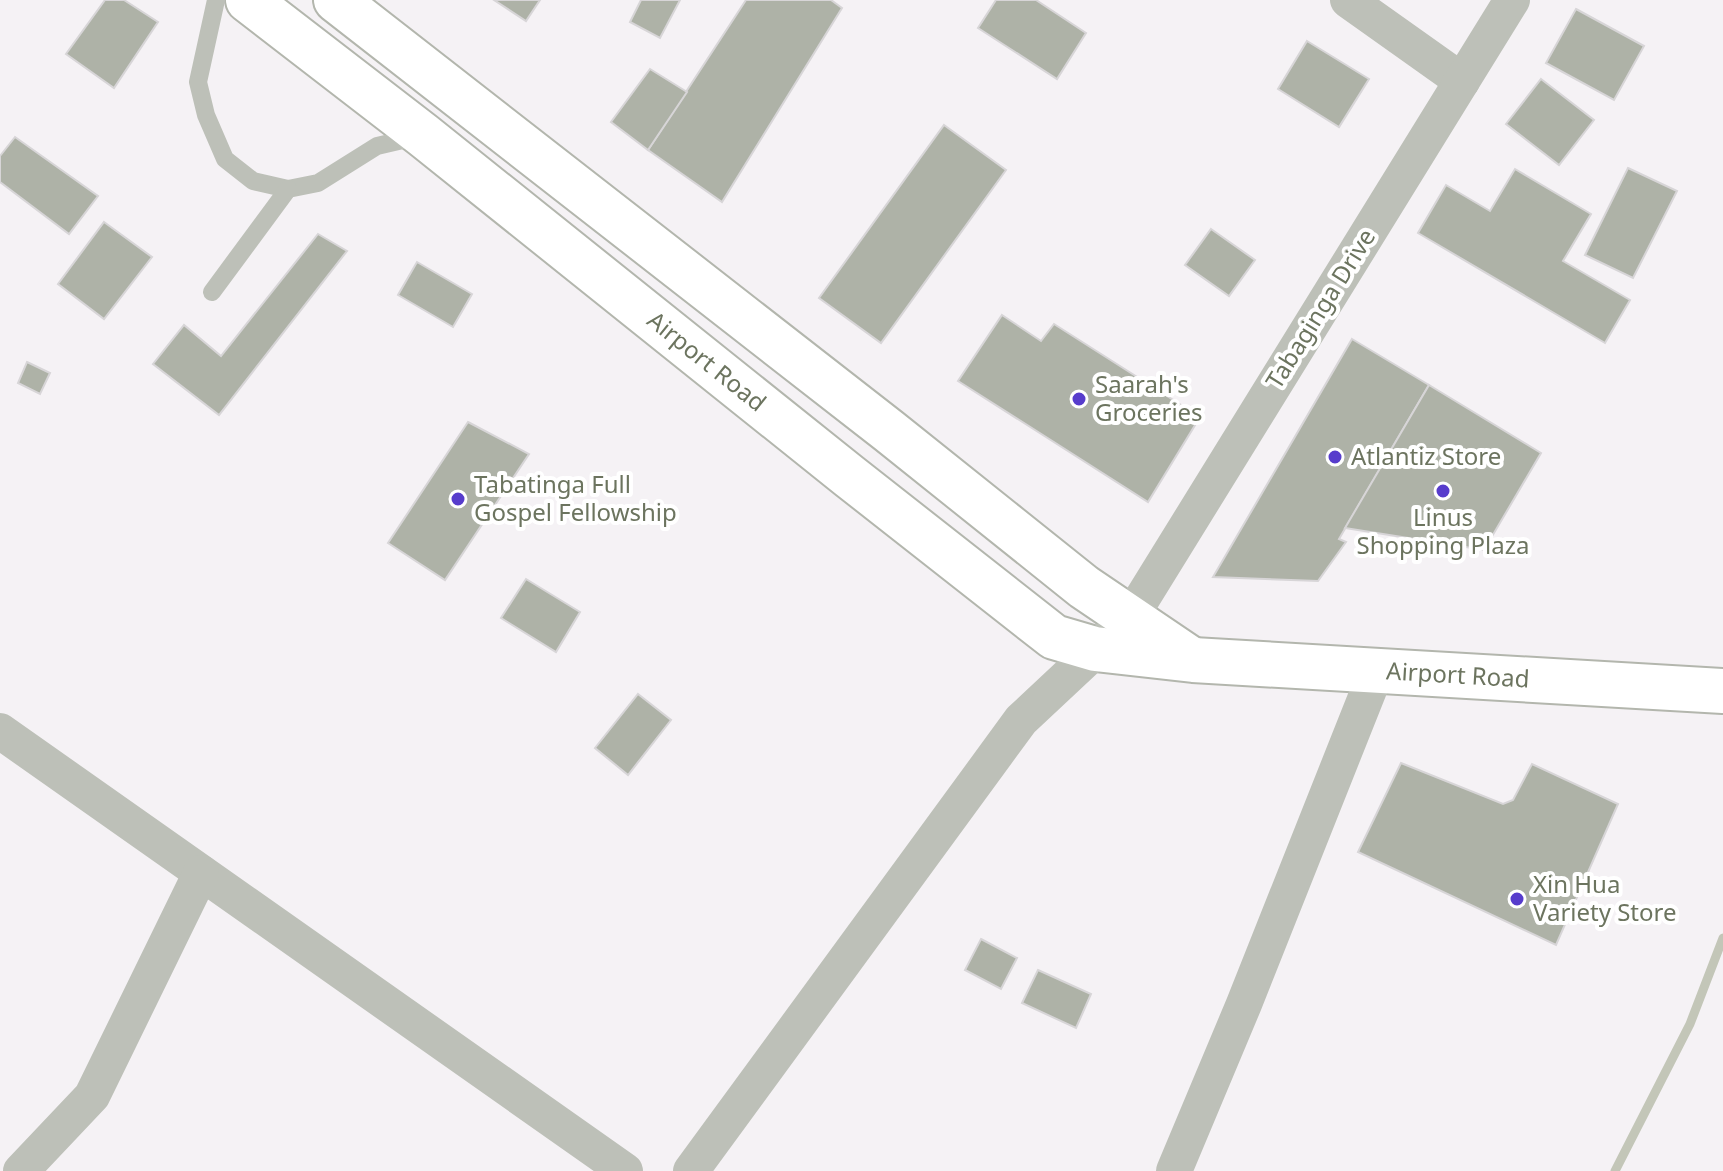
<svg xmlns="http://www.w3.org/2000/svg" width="1723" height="1171" font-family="'Noto Sans',sans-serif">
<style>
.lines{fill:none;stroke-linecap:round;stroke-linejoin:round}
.stream{stroke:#c3c6b8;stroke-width:9}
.building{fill:#aeb2a7;stroke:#d7d5d7;stroke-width:2}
.secondary-casing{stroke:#b3b6ad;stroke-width:48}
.lane{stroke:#bdc0b8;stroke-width:18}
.street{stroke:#bdc0b8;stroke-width:36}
.secondary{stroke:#fff;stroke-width:44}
.poi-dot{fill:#573ccc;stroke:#fff;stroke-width:3}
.labels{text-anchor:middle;stroke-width:8;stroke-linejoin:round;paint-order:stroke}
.street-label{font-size:24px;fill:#6c745f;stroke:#fff}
.poi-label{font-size:24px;fill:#6c745f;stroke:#fff;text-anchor:start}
</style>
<rect width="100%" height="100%" fill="#f5f2f5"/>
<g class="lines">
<path class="stream" d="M1615 1171 1690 1024 1723 938"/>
</g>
<g class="building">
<path d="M105 0H124L158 22 114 88 66 54Z"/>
<path d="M494 0H540L526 21Z"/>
<path d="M641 0H680L660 38 630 22Z"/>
<path d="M746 0H831L842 8 722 202 648 150Z"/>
<path d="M996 0H1036L1086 33 1057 79 978 28Z"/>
<path d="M1576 9 1644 46 1614 100 1546 63Z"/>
<path d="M1307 41 1369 79 1339 127 1278 89Z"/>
<path d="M650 69 687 92 648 150 611 122Z"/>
<path d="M1541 79 1594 120 1559 165 1506 124Z"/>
<path d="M944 125 1006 170 881 343 819 298Z"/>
<path d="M15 137 98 196 69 234 0 182V156Z"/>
<path d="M1628 168 1677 191 1633 278 1585 255Z"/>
<path d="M1515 169 1591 214 1563 261 1630 300 1605 343 1418 233 1446 185 1490 211Z"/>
<path d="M104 222 152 257 104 319 58 284Z"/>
<path d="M1211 229 1255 260 1229 296 1185 265Z"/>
<path d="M318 234 347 251 219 415 153 364 184 325 221 356Z"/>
<path d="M417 262 472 294 453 327 398 295Z"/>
<path d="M1002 315 1041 341 1054 324 1200 417 1148 502 958 381Z"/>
<path d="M1352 339 1429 385 1339 539 1346 542 1318 581 1213 577Z"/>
<path d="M27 362 50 373 40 394 18 383Z"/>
<path d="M1429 385 1541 453 1484 550 1345 528Z"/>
<path d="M468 422 529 454 445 580 388 543Z"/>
<path d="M526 579 580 612 556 652 501 618Z"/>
<path d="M638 694 671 720 628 775 595 748Z"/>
<path d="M1401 763 1503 804 1513 800 1532 764 1618 804 1556 945 1358 852Z"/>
<path d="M981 939 1017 958 1001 989 965 970Z"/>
<path d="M1038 970 1091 994 1076 1028 1022 1003Z"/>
</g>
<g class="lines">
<defs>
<g id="secondary">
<path id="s1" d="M248 0 423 135 849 476 1054 637 1095 649 1193 660 1723 691"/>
<path d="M336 0 889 431 1084 587 1189 658"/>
</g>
</defs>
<use href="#secondary" class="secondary-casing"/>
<g class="lane">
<path d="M216 0 198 82 206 115 225 159 253 181 288 189 318 183 377 146 420 136"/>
<path d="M212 292 288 189"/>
</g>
<g class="street">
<path d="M1348 0 1462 81"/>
<path d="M0 731 625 1171"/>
<path d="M21 1171 92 1096 201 873"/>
<path d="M691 1171 1021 720 1130 618 1512 0"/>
<path d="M1174 1171 1244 1004 1376 672"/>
</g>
<use href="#secondary" class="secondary"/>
</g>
<g class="poi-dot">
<circle cx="1079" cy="399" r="8"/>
<circle cx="1335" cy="457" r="8"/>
<circle cx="1443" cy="491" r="8"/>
<circle cx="458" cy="499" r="8"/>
<circle cx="1517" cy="899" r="8"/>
</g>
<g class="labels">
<g class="street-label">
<text transform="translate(1321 309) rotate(-58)" y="8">Tabaginga Drive</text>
<text dy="8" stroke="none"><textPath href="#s1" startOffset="584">Airport Road</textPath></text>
<text dy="8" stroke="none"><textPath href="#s1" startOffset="1434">Airport Road</textPath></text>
</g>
<g class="poi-label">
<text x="1095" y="393">Saarah's<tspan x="1095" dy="28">Groceries</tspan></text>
<text x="1351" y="465">Atlantiz Store</text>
<text x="474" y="493">Tabatinga Full<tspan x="474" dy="28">Gospel Fellowship</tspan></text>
<text x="1443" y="526" text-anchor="middle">Linus<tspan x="1443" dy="28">Shopping Plaza</tspan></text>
<text x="1533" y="893">Xin Hua<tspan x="1533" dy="28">Variety Store</tspan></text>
</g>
</g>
</svg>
